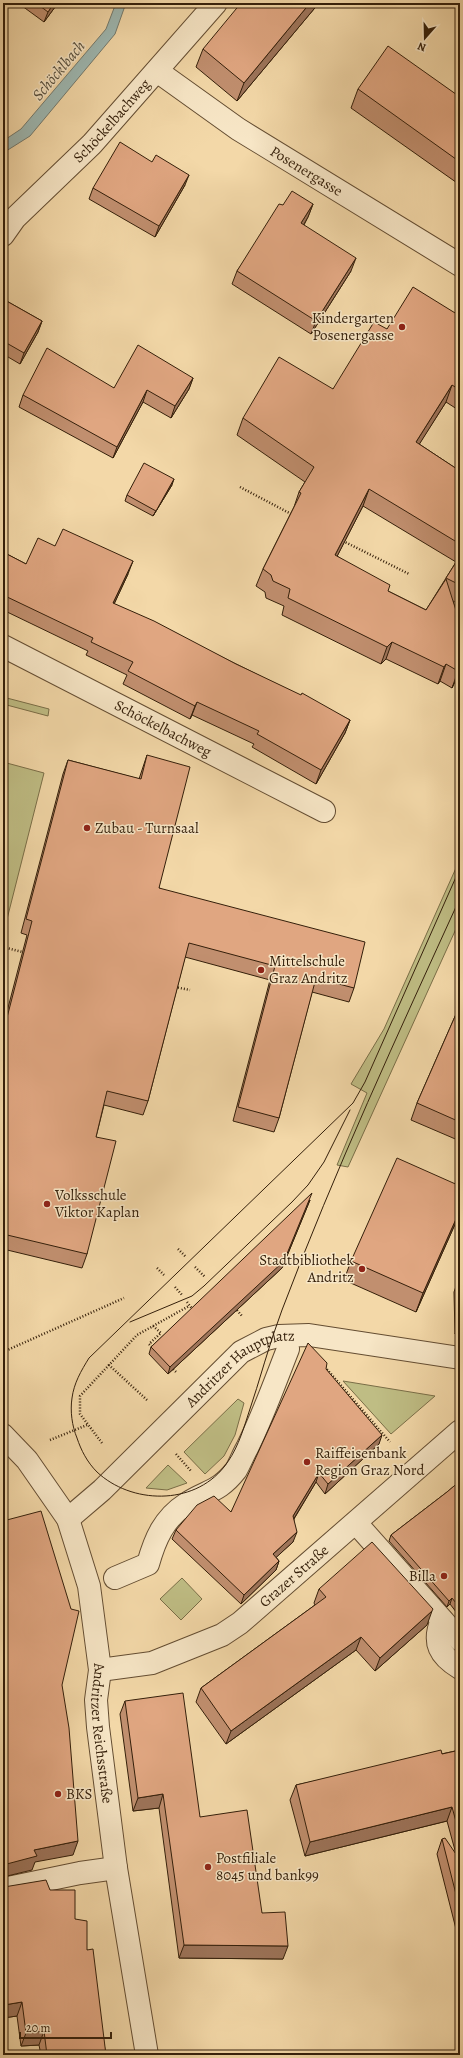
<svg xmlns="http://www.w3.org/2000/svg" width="463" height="2058" font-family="Alegreya,serif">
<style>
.green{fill:#bfbd84;stroke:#7a6e47}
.water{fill:#9eb8b2;stroke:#747b6f}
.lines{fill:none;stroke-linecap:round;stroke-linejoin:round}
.minor-casing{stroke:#644d32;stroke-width:24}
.path{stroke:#341f0a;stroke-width:2.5;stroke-dasharray:1 2;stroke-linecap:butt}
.minor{stroke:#f7e6c6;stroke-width:22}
.tram{stroke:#341f0a;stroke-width:1}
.wall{fill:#c18f6f;stroke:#341f0a;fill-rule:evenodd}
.shaded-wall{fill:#9d745a;stroke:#341f0a}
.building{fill:#e0a681;stroke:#341f0a}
.poi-dot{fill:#8f2418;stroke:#f7e6c6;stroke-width:1.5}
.labels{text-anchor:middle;stroke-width:3;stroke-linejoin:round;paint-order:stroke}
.street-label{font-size:15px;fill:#341f0a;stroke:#f7e6c6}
.poi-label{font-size:15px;fill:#341f0a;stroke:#f7e6c6;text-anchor:start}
.water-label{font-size:16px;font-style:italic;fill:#544d3c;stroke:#f7e6c6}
</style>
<rect width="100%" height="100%" fill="#f3d8a8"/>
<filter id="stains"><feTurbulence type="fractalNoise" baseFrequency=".005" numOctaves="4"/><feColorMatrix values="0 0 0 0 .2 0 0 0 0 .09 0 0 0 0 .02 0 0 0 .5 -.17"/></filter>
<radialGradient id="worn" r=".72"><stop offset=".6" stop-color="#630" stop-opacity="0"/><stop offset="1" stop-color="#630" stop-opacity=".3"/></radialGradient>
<g class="green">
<path d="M3 697 49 709 48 716 3 704Z"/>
<path d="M3 762 44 773 3 935Z"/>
<path d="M460 859V920L348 1167 337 1165 367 1093 351 1084 384 1029Z"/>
<path d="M343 1381 435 1396 391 1434Z"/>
<path d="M238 1399 244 1403 235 1435 224 1456 205 1474 184 1452Z"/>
<path d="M168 1465 187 1483 167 1490 146 1488Z"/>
<path d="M182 1578 202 1599 181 1620 160 1599Z"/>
</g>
<path class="water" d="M116 3H126L115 34 30 136 3 153V141L21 129 106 29Z"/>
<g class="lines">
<defs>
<g id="minor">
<path id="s1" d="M157 71 238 129 460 265"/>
<path id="s2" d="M3 235 15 218 92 144 216 3"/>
<path id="s3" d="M3 646 324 811"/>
<path id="s4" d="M3 1435 27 1460 68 1519 89 1586 100 1670 96 1700 98 1727 116 1868 147 2055"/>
<path id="s5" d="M68 1519 102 1490 241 1352 266 1339 279 1336 309 1335 460 1358"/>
<path d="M356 1523 460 1640"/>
<path d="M115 1578 148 1564C155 1539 164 1518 186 1504 207 1490 218 1493 236 1470 240 1463 243 1455 247 1448 263 1416 275 1382 288 1349"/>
<path d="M442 1620C432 1643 440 1656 460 1668"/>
<path id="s6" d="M100 1670 152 1663 222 1635 240 1623 460 1431"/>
<path d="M3 1889 80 1873 116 1868"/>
</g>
</defs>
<use href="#minor" class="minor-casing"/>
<g class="path">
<path d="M240 487 293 515"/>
<path d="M343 541 409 574"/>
<path d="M3 947 26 953"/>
<path d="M175 987 190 990"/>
<path d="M178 1249 186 1257"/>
<path d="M195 1267 205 1277"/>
<path d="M157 1268 164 1275"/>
<path d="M175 1287 183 1296"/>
<path d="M187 1302 193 1310"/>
<path d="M235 1308 242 1316"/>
<path d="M153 1326 161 1333 149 1344 154 1349"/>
<path d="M3 1352 124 1298"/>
<path d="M171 1367 176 1372"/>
<path d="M325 1367 390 1442"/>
<path d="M147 1400 109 1365 137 1335 189 1306"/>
<path d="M50 1440 87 1425"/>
<path d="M102 1443 80 1414V1396L109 1365"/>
<path d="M176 1454 191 1471"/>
</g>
<use href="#minor" class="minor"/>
<g class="tram">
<path d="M460 868 365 1082 353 1103 89 1358C81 1371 74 1383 72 1398 70 1411 72 1426 77 1438 81 1450 87 1462 97 1472 131 1504 193 1506 224 1467 236 1452 242 1434 248 1415 260 1380 269 1344 282 1310 335 1170 398 1034 460 898"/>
<path d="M130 1322 192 1296 204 1286 292 1202 308 1185 324 1162 350 1110"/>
</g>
</g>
<g class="wall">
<path d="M18 3H58L44 22Z"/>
<path d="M319 3 237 101 196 67 203 49Z"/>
<path d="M358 89 460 97V185L351 108Z"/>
<path d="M185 185 155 237 89 199 93 188Z"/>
<path d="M313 204 308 217 304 225 351 271 311 334 232 284 237 271 283 205Z"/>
<path d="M3 299 42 321 38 332 20 364 3 354Z"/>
<path d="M460 316V411L446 402 419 444 460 471V605L453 601 460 623V671L452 688 440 681 438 684 386 659 381 664 282 615 284 606 266 598 265 592 256 586 263 569 294 507 299 492 305 482 237 435 243 418 333 389 387 329ZM363 506 456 562 426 610 388 591 337 556Z"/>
<path d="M193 378 189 389 171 418 143 402 113 458 19 407 23 395 114 388Z"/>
<path d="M172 485 153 516 125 501 127 495Z"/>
<path d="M55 546 128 574 114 604 236 664 350 720 345 733 316 784 252 747 254 744 192 715 190 719 123 684 127 675 86 655 88 651 3 610V552L26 564Z"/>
<path d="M147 755 159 888 354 988 349 1002 312 992 279 1118 274 1132 233 1121 270 980 185 957 148 1101 143 1115 104 1105 96 1137 87 1254 82 1268 3 1249V1027L27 935 21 933 63 774 68 760 139 779Z"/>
<path d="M460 1005V1141L411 1120 417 1103Z"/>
<path d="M310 1200 282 1268 168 1374 149 1354 151 1347Z"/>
<path d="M460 1213 416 1312 344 1280 351 1261Z"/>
<path d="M459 1278H460V1335L455 1334 454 1292Z"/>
<path d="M326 1369 379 1444 325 1494 316 1482 294 1519 293 1542 276 1557 279 1561 276 1570 241 1604 172 1539 176 1530 231 1512Z"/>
<path d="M460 1481V1617L450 1604 447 1607 389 1541 391 1535 447 1492Z"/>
<path d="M319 1589 427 1625 375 1671 356 1650 226 1744 196 1702 201 1688 315 1605 314 1603Z"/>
<path d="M125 1701 262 1913 283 1959 179 1958 159 1808 133 1811 120 1714Z"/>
<path d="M460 1750V1932L457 1933 437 1854 442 1839 456 1854 447 1821 305 1856 290 1800 296 1785Z"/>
<path d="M3 1886 4 1887 50 1890 75 1919 87 1950 106 2055H41L39 2045 21 2046 17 2016 3 2018Z"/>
</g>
<g class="shaded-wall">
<path d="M54 3H58L44 22 48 12Z"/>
<path d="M310 3H319L237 101 244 83Z"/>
<path d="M189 175 185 185 155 237 159 226Z"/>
<path d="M313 204 308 217 297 236 301 223Z"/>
<path d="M356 258 351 271 311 334 316 321Z"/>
<path d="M42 321 38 332 20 364 24 353Z"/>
<path d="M193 378 189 389 171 418 175 406Z"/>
<path d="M452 385 446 402 410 459 416 442Z"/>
<path d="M147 390 143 402 113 458 117 447Z"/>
<path d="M174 479 172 485 153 516 156 511Z"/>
<path d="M369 489 363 506 329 572 335 555Z"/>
<path d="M133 561 128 574 108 617 113 603Z"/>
<path d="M392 642 386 659 381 664 387 647Z"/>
<path d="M446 664 440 681 438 684 444 667Z"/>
<path d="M460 667V671L452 688 458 671Z"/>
<path d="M197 702 192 715 190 719 195 706Z"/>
<path d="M350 720 345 733 316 784 321 770Z"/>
<path d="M310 1200 282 1268 168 1374 170 1367Z"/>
<path d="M460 1210V1213L416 1312 423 1293Z"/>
<path d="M460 1321V1335L455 1334Z"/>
<path d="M382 1435 379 1444 325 1494 328 1484Z"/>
<path d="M319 1473 316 1482 290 1525 293 1516Z"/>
<path d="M297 1532 293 1542 269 1564 273 1554Z"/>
<path d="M279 1561 276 1570 241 1604 244 1595Z"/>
<path d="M452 1598 450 1604 447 1607 449 1601Z"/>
<path d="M432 1611 427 1625 375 1671 380 1658Z"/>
<path d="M361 1637 356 1650 226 1744 231 1731Z"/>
<path d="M163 1794 159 1808 133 1811 138 1798Z"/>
<path d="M452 1807 447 1821 305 1856 310 1842Z"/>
<path d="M78 1841 73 1855 35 1862 32 1870 3 1877V1865L34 1850Z"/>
<path d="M460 1925V1932L457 1933Z"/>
<path d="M184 1945 288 1946 283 1959 179 1958Z"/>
<path d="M22 2002 17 2016 3 2018V2008L4 2005Z"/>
<path d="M44 2031 39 2045 21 2046 26 2033Z"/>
</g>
<g class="building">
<path d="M36 3H54L48 12Z"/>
<path d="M241 3H310L244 83 203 49Z"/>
<path d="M388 46 460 97V162L358 89Z"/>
<path d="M120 142 152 162 156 155 189 175 159 226 93 188Z"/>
<path d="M292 191 313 204 301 223 356 258 316 321 237 271 279 204 283 205Z"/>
<path d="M413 287 460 316V390L452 385 416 442 460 471V544L369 489 335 555 390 585 388 591 426 610 446 579 460 623V667L458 671 446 664 444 667 392 642 387 647 288 598 290 589 273 581 271 575 263 569 301 493 299 492 314 467 243 418 279 357 333 389 374 322 387 329Z"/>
<path d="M3 299 42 321 24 353 3 341Z"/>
<path d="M138 345 193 378 175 406 147 390 117 447 23 395 47 348 114 388Z"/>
<path d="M144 463 174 479 156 511 127 495Z"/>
<path d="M63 529 133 561 113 603 154 621 236 664 301 695 302 693 350 720 321 770 257 734 259 731 197 702 195 706 128 671 133 662 91 642 93 638 3 595V552L26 564 38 538 55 546Z"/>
<path d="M460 556V585L446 578Z"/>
<path d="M147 755 190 767 159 888 365 942 354 988 316 978 279 1118 238 1107 275 966 189 943 148 1101 107 1091 96 1137 116 1141 87 1254 3 1234V1033L32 921 26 919 68 760 141 779Z"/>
<path d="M460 1005V1122L417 1103Z"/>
<path d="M397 1158 460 1186V1210L423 1293 351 1261Z"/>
<path d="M312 1193 284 1261 170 1367 151 1347Z"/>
<path d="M459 1278H460V1316Z"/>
<path d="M308 1343 327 1363 326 1369 382 1435 328 1484 319 1473 293 1516 297 1532 273 1554 279 1561 244 1595 176 1530 197 1505 214 1496 231 1512Z"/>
<path d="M460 1481V1608L452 1598 449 1601 391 1535 447 1492Z"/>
<path d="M41 1511 71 1609 79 1611 62 1685 69 1728 78 1841 34 1850 37 1856 3 1865V1521Z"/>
<path d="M372 1542 433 1609 432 1611 380 1658 361 1637 231 1731 201 1688 326 1597 319 1589Z"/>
<path d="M183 1693 200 1817 247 1810 262 1913 285 1912 288 1946 184 1945 163 1794 138 1798 125 1701Z"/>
<path d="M441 1750 442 1754 460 1750V1836L452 1807 310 1842 296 1785Z"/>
<path d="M445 1838 460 1860V1910L442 1839Z"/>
<path d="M46 1880 50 1890H75V1919L87 1921V1950L93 1949 106 2055H47L44 2031 26 2033 22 2002 4 2005 3 2000V1886L4 1887Z"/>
</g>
<g class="poi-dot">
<circle cx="402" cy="327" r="4"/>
<circle cx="87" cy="828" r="4"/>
<circle cx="261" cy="970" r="4"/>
<circle cx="47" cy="1204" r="4"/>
<circle cx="362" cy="1269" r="4"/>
<circle cx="307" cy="1462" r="4"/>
<circle cx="444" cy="1576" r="4"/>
<circle cx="58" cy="1794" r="4"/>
<circle cx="208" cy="1867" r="4"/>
</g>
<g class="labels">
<g class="street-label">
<text dy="5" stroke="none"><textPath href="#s2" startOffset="158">Schöckelbachweg</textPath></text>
<text dy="5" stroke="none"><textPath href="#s1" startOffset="180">Posenergasse</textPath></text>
<text dy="5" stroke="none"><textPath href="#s3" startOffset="180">Schöckelbachweg</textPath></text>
<text dy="5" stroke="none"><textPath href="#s5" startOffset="232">Andritzer Hauptplatz</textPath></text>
<text dy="5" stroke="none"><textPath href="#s6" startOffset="221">Grazer Straße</textPath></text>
<text dy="5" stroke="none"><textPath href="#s4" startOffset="325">Andritzer Reichsstraße</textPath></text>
</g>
<g class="poi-label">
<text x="394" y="323" text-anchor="end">Kindergarten<tspan x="394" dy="17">Posenergasse</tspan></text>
<text x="95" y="833">Zubau - Turnsaal</text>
<text x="269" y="966">Mittelschule<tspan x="269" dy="17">Graz Andritz</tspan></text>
<text x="55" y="1200">Volksschule<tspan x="55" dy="17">Viktor Kaplan</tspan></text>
<text x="354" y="1265" text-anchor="end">Stadtbibliothek<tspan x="354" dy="17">Andritz</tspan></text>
<text x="315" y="1458">Raiffeisenbank<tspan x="315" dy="17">Region Graz Nord</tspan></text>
<text x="436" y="1581" text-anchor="end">Billa</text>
<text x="66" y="1799">BKS</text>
<text x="216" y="1863">Postfiliale<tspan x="216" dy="17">8045 und bank99</tspan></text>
</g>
<g class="water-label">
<text transform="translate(58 70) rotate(-50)" y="6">Schöcklbach</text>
</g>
</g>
<rect width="463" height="2058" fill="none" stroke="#f3d8a8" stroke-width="16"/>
<rect x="4" y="4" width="455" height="2050" fill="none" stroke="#341f0a" stroke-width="2"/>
<rect x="8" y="8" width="447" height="2042" fill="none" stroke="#341f0a"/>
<g transform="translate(425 38) rotate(200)" stroke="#f7e6c6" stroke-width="3" paint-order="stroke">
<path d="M0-3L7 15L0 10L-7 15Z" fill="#341f0a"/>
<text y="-6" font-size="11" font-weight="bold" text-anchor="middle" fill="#341f0a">N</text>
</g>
<path d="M20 2032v6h91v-6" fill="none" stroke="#341f0a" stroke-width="2"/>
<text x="26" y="2032" font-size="12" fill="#341f0a" stroke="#f7e6c6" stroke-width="3" paint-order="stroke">20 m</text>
<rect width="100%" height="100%" filter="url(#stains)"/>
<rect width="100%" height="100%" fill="url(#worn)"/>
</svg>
